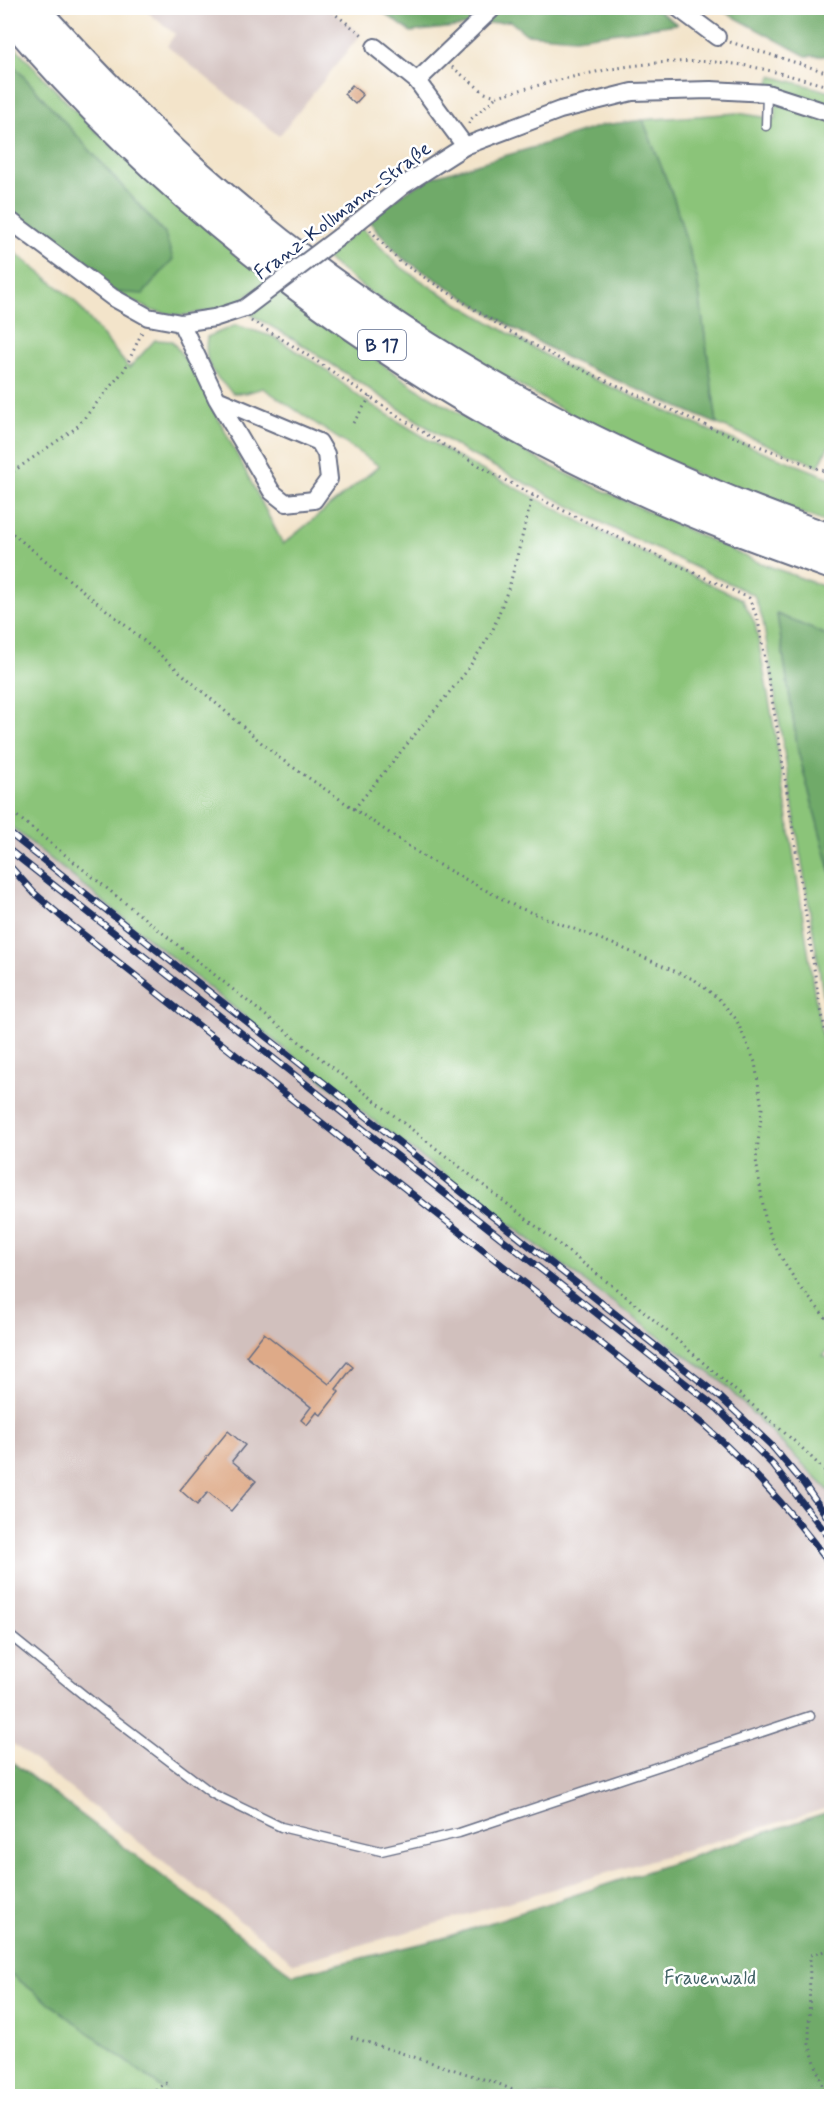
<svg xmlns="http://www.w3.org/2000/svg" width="839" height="2104" font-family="Mynerve,sans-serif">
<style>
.industrial{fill:#d1c0bd}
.green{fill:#8bc479;stroke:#537a6c;stroke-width:1.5}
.forest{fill:#70aa69;stroke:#466c64;stroke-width:1.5}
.building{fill:#deaa88}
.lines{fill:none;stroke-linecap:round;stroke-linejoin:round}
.service-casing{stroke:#676e84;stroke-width:11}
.minor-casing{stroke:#676e84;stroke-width:20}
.trunk-casing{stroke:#676e84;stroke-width:32}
.path{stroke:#676e84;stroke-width:3;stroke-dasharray:1.5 4.5;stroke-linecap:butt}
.service{stroke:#fff;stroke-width:8}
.minor{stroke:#fff;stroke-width:16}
.trunk{stroke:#fff;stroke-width:28}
.rail-casing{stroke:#1b2f5e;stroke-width:7}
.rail{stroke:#fff;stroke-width:4.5;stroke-dasharray:14;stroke-linecap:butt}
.minor-bridge-casing{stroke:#676e84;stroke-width:20;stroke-linecap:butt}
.minor-bridge{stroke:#fff;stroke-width:16}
.labels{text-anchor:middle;stroke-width:5;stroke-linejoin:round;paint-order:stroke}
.shield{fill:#fff;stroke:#5f6d8e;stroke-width:1.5}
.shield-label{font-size:18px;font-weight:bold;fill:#1b2f5e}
.street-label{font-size:20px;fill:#1b2f5e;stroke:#fff}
.park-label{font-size:20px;fill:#426367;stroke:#fff}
</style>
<rect width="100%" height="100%" fill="#fff"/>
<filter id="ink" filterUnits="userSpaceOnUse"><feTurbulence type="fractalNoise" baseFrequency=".0167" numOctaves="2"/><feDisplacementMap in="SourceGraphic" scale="12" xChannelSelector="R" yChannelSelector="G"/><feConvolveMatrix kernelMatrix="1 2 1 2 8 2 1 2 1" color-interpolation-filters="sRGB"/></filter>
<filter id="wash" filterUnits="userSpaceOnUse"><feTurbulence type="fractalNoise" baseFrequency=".008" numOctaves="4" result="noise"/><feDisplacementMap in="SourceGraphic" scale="24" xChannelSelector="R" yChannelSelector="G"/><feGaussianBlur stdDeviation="1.35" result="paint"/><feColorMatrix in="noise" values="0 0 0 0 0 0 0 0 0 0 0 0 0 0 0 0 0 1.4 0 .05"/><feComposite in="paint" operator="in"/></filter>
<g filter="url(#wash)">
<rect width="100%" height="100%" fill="#f3e4ca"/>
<g class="industrial">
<path d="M142 8H327L361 34 279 136 167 46 175 34Z"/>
<path d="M8 824 356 1107 588 1284 722 1382 831 1493V1807L397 1935 294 1963 8 1740Z"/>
</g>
<g class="green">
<path d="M8 39C42 76 76 113 113 147 164 193 218 235 272 278L236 304 214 310 181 316 153 311 114 292 165 234 8 59Z"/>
<path d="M771 76 831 92V107L768 86Z"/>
<path d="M775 103 831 120 832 445 828 447 819 466 717 424 697 278 674 199 643 120 737 113 776 119Z"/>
<path d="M362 228 398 265 437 291 564 366 713 432 831 478V524L711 481 575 417 444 342 372 294 324 257Z"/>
<path d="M8 247 73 299 129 368 155 340 172 341 195 373 283 544 379 466 263 388 246 393H233C213 375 203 365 207 337L236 325 274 337 322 367 362 399 455 456 618 541 742 599 755 623 775 733 815 997 831 1084 832 1345 823 1356 831 1359V1493L722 1382 588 1284 356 1107 8 824Z"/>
<path d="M283 288 340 334 416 388 548 465 755 561 831 589V637L777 615 798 751 831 873V1043L763 621 754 595 612 528 462 450 295 340 251 315Z"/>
<path d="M8 1972 173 2096H8Z"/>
</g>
<g class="forest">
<path d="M377 8H655L677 24 575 38 526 34 510 21 411 32Z"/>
<path d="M722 8H751L757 13 764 8H831V56H806L721 10Z"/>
<path d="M8 59 165 234 173 259 143 294 114 292 8 208Z"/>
<path d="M643 120 674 199 697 278 717 424 570 360 510 326 402 258 368 220 407 191 435 176 535 147 603 125Z"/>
<path d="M777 614 831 637V873L798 751Z"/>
<path d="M8 1759 293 1975 440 1939 831 1811V2096H173L8 1972Z"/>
</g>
<g id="blocks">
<g class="building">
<path d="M352 85 363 95 355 104 344 94Z"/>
<path d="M264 1333 329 1384 347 1362 353 1367 336 1389 339 1392 321 1415 317 1412 307 1425 301 1420 311 1407 246 1356Z"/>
<path d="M228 1431 245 1445 232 1461 256 1481 231 1511 208 1492 197 1505 180 1490Z"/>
</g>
</g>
</g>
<g filter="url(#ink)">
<use href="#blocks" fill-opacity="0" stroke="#676e84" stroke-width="1.5"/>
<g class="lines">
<defs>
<g id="service">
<path d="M766 126 767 93"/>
<path d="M8 1634 101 1709 213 1794 281 1827 381 1851 459 1833 810 1716"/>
</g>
<g id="minor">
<path d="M678 8 717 37"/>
<path d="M375 47 417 81 465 146"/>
<path d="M417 81 493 8"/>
<path d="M8 219 112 297 148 317 181 323 214 318 245 308"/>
<path d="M339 237 404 185 465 146 560 110 632 92 711 90 767 93 832 114"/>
<path d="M181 323 217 399 272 492 286 503 314 500 329 479 326 454 319 442 217 399"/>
</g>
<g id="trunk">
<path d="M33 8C85 64 137 120 194 171 381 338 595 457 832 539"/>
<path d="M8 14C175 212 399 380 635 487 699 517 765 541 832 565"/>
</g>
</defs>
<use href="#service" class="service-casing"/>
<use href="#minor" class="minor-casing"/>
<use href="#trunk" class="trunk-casing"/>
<g class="path">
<path d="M327 8 365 37"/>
<path d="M730 42 832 74"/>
<path d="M452 67 485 93 497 96C570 77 637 58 714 62 754 64 793 77 832 87"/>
<path d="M469 124 470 120 497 96"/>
<path d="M370 230 399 261 507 330 567 363 714 429 832 474"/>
<path d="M251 321C323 361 388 413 459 454 552 509 652 553 749 598L758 620 778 733 818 994 832 1065"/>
<path d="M353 423 371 396"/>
<path d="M8 475 76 428 125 369 143 330"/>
<path d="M8 530 136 634 278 757 426 858 517 907 613 944 695 980 720 1000 736 1019 755 1062 762 1109 756 1160 766 1224 778 1252 797 1283 825 1317 832 1320"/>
<path d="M8 809 251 1004 633 1302 801 1447 832 1478"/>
<path d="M354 809 466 672 492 632 510 584 533 494"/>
<path d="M351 2037 499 2084 526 2096"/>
<path d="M145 2096 170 2081"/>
<path d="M826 2096 809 2044 810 1955 832 1949"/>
</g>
<use href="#service" class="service"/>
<use href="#minor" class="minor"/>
<use href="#trunk" class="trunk"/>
<defs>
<g id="rail">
<path d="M8 832 720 1397 771 1445 804 1484 832 1524"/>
<path d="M8 849 718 1409 773 1465 832 1541"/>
<path d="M8 864 34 893 70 924 702 1423C751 1467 793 1513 832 1567"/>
</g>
</defs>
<use href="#rail" class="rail-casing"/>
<use href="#rail" class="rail"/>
<defs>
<path id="minor-bridge" d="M245 308 339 237"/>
</defs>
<use href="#minor-bridge" class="minor-bridge-casing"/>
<use href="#minor-bridge" class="minor-bridge"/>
</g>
</g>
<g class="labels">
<rect class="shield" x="358" y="330" width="48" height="30" rx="4.5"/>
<g class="shield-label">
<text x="382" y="351">B 17</text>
</g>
<g class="street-label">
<text transform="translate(342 210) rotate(-37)" y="7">Franz-Kollmann-Straße</text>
</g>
<g class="park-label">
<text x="710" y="1984">Frauenwald</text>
</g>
</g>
<rect width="839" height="2104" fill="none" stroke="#fff" stroke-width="30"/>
</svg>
